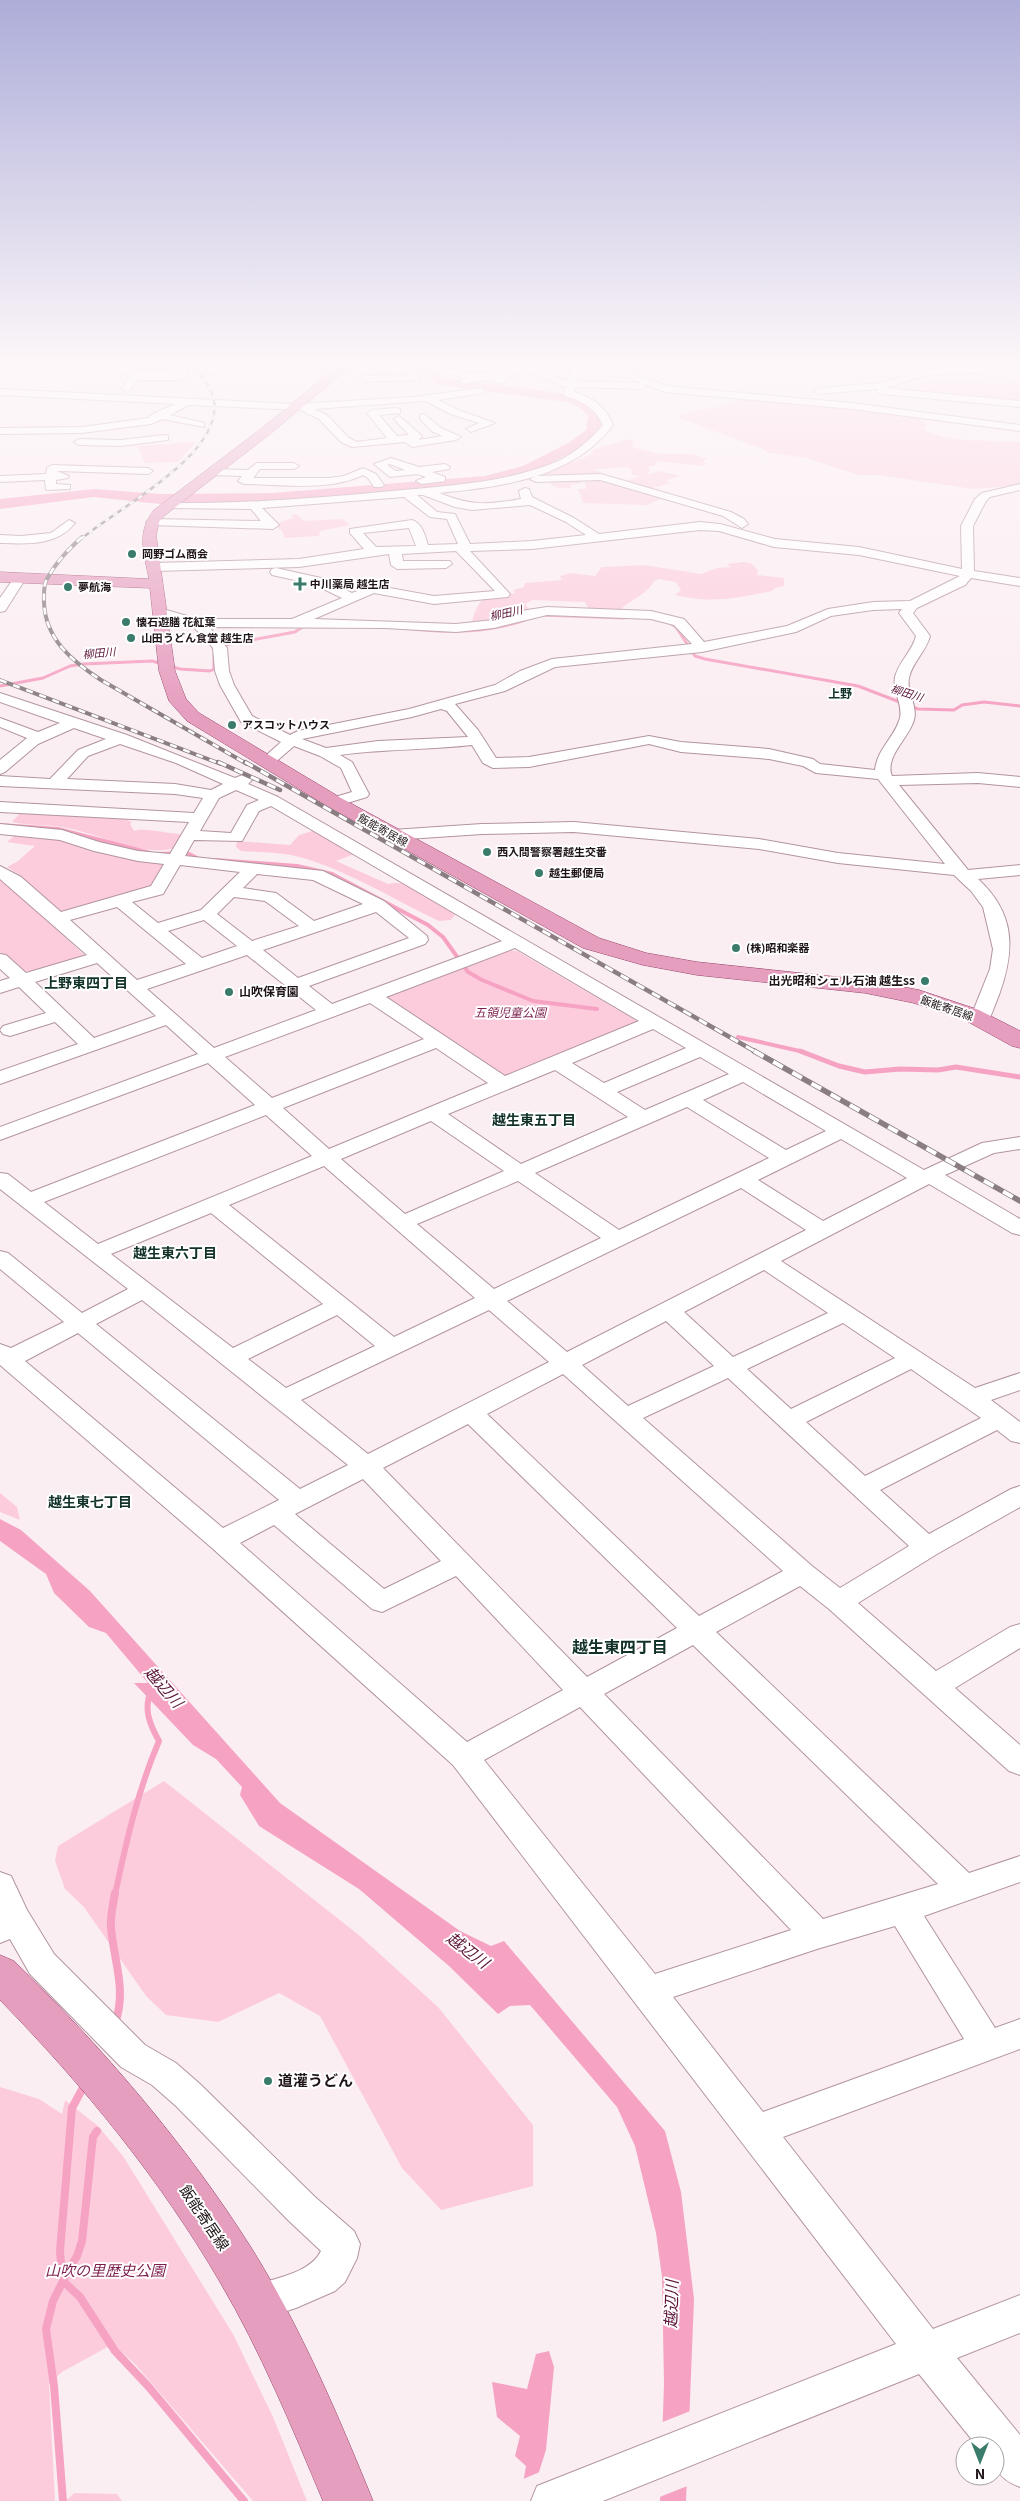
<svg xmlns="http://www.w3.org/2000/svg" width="1020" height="2501" font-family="Georgia,'Noto Sans JP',serif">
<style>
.green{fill:#fcccdd}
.water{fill:#f6a3c3}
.pier{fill:#fbeef2}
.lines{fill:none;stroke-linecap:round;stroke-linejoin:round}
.stream-far4{stroke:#f6a3c3;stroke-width:3}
.stream-far3{stroke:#f6a3c3;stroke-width:4}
.stream-far2{stroke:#f6a3c3;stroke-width:5}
.stream-far1{stroke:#f6a3c3;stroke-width:6}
.stream{stroke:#f6a3c3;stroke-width:8}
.river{fill:#f6a3c3;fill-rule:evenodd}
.minor-casing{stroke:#b2949f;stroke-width:2}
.major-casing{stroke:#964469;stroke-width:1}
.minor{fill:#fff;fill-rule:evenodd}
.major{fill:#e69ebf;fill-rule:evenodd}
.rail-far3-casing{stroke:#8a7e82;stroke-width:2.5}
.rail-far2-casing{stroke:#8a7e82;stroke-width:4}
.rail-far1-casing{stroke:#8a7e82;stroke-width:4.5}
.rail-casing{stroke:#8a7e82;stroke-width:5.5}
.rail-far3{stroke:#fff;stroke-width:2;stroke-dasharray:5;stroke-linecap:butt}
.rail-far2{stroke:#fff;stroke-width:2.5;stroke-dasharray:7;stroke-linecap:butt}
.rail-far1{stroke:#fff;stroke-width:3;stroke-dasharray:9;stroke-linecap:butt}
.rail{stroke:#fff;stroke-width:4;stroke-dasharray:11;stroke-linecap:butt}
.poi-dot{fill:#3a7b6b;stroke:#fff;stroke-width:2}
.labels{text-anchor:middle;stroke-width:4;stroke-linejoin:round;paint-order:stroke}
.far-poi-label{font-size:11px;font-weight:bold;fill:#1f1418;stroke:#fff;text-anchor:start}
.far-water-label{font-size:11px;font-style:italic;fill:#5a1336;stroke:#fff}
.far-street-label{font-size:11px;fill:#1f1418;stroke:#fff}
.far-quarter-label{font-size:12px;font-weight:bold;fill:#113129;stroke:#fff}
.poi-label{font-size:12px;font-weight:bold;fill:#1f1418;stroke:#fff;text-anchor:end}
.park-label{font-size:12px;font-style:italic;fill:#7c1e4d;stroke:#fff}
.neighbourhood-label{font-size:14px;font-weight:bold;fill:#113129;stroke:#fff}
.near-poi-label{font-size:15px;font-weight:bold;fill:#1f1418;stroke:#fff;text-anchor:start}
.near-street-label{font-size:15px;fill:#1f1418;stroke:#fff}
.near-park-label{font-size:15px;font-style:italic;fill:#7c1e4d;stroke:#fff}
.near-neighbourhood-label{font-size:16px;font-weight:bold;fill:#113129;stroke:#fff}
.near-water-label{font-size:16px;font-style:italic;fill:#5a1336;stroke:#fff}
</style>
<rect width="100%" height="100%" fill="#fbeef2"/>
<g class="green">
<path d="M1001 378 1020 380V400H1000L904 390 902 387 926 381Z"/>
<path d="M741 399 915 415 926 426 923 429C952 445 988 438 1020 443V485L973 489 879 475H859L806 458 766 452V450L677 417C698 408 717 409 741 399Z"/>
<path d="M628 439 636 442 632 443 633 445 630 447 661 454H693L707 459 704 461 706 464 702 466 657 461 656 465 648 467 650 470 646 475 660 471 680 476 665 481 670 483 648 489 622 482 641 476 632 475 631 469 627 467 597 469 595 470 603 473 582 477 581 483 571 485V488H557L546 481 521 480 518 475 537 468 576 461 593 454 592 451 595 449Z"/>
<path d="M196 442 178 462 145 463 138 446Z"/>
<path d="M584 478H597L665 497 647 505 583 503 578 489H586Z"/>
<path d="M296 514 304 521 342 519 350 525 320 531 319 536 285 538 282 531 274 524 293 518 291 515Z"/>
<path d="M743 562 751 563 758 570 757 575 784 578V586L775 588 772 591C735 598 713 604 675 595L681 590 676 582 659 579 654 581C646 596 630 599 619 611H602L588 608 585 602 533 600 525 604 529 609 510 617 476 625 472 621C482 589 487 601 515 593L513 590 524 587 525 583 562 580 560 576 570 573 595 576 602 567 644 565 701 574 717 568 731 567 727 564Z"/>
<path d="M22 811 123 818 132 822 130 824 134 831C143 827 169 834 181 834L176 847C150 860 91 831 62 827 46 824 28 826 12 822Z"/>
<path d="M316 830 357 853 336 861 388 884C412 878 436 901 455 915L451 920 439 921C392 899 341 866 291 855 275 852 257 852 241 851L236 847 237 841 290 845 299 835Z"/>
<path d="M17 833 36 834 164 862 167 864 156 886 68 913 58 912 21 876 7 867 18 861 35 846 7 842Z"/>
<path d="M0 879 18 892 84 955C76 964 29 976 17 969 11 966 5 957 0 952Z"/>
<path d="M508 951H517L637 1021V1024L509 1077H503L385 998Z"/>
<path d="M0 1493 17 1507 20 1520 0 1512Z"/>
<path d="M164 1781 360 1936 438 2007 533 2125V2186L441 2210 402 2168 320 2016 279 1993 218 2022 166 2015 146 1996 84 1907 65 1889 55 1861 58 1846Z"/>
<path d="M0 2087 39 2099 62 2114 65 2100 98 2126 123 2156 233 2334 273 2417 307 2501H253L135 2364 113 2344 62 2372 49 2384 55 2501H0Z"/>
<path d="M74 2493 117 2494 122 2501H66Z"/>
</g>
<g class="water">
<path d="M0 1519 21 1530 90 1591 280 1803 460 1931 491 1946 504 1941 665 2131 681 2192 694 2299 686 2501H660L664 2384 662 2277 656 2233 635 2146 617 2107 530 2005 510 2006 498 2014 449 1966 359 1889 259 1826 240 1795 242 1787 216 1759 193 1745 134 1683H148L106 1633 89 1627 54 1593 46 1574 0 1541Z"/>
<path d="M549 2351 554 2367 546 2450 538 2475 520 2501 526 2466 515 2456 520 2436 497 2417 492 2382 527 2389 536 2354Z"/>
</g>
<g class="pier">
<path d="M693 2410 690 2485 657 2498 660 2423Z"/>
<path d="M542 2471V2501H518L521 2480Z"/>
</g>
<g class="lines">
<g class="stream-far4">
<path d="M540 615 624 618"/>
<path d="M669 622 676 627 695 656 705 659 858 686 918 709 954 710 962 705 984 702 1020 706"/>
<path d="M412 629C451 633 488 633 525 620"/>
<path d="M219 646 295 632 304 626"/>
<path d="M0 686 43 678 70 666 84 664 152 661 180 669 210 671 214 669V654"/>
</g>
<g class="stream-far3">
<path d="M0 825 58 829 150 853"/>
<path d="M158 854 187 853 197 858"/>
<path d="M216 860 297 866 332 874 428 925 443 937 468 972 482 980 533 1001 597 1009"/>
<path d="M738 1037 804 1052"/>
</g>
<path class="stream-far2" d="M800 1051 839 1066 865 1072 900 1069 938 1070 956 1067 1020 1077"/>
<path class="stream-far1" d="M115 1895C126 1842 138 1790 159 1741 150 1725 143 1709 151 1691"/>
<g class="stream">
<path d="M115 1893C113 1904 110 1917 111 1928 114 1961 127 1991 115 2023"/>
<path d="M68 2271 77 2256 82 2241 93 2137 97 2131"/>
<path d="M64 2282 80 2297 115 2351 148 2386 244 2501"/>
<path d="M63 2501 54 2386 46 2329 53 2301 68 2271 61 2263 60 2251 72 2108 85 2084"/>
</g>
<path class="river" d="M405 363H419L443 378 575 395C587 400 600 407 603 421L597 435 580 448 533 472 485 484 273 503 160 504 94 497 0 509V499L94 489 160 494 273 493 485 476 523 466 570 442 586 430 588 416 579 407 567 402 440 385Z"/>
<defs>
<g id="minor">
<path d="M9 363H21L0 373V367Z"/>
<path d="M61 363H116C133 375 162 369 182 368L187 371V377L182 380H137L130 391 127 392 122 389 130 374 116 371 110 367 66 366Z"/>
<path d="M345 363 348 364V368L202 373 197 370 202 367Z"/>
<path d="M436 363H453L448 366C466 380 495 370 516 367L508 363H520L566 381 574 367 563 363H578L585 366 575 381 642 383 593 363H605L667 386 852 403 1020 425V431L852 409 665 392 645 384 644 388 641 389 576 387 574 392C592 397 606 407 613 425 574 478 501 487 439 493 472 506 487 505 521 499L519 491 525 488 529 489 532 497 574 518 599 534 700 522 720 524 775 539 859 547 962 569 961 526 975 499 982 493 1020 484V490L990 497 986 501 973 526 974 571 1020 578V586L971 578 965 585 917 608 913 613 930 636C926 652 912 662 909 678 906 692 918 705 914 720 909 738 884 757 892 776L978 773 1020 777V787L978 783 899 785 968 870 1020 865V875L978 879C1016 914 1015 950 999 995 995 1004 992 1015 987 1023H973L970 1019 990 969 993 949 983 907 971 891 954 875 838 863 759 849 574 832 482 834 392 840 384 835 392 830 482 824 574 822 759 839 838 853 945 864 878 779 816 773 803 766 769 759 681 752 649 744 529 767 493 768 483 763 472 745C428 750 384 749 340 755L352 762 369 794 367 797 334 807 326 802 328 799 352 792 341 768 320 756 294 746 272 765H262L259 762 262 759 281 742 241 722 220 685 215 671 213 648 204 637 192 626 154 615 153 612 154 609 159 608 198 619H292L342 598 313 584 272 575 270 572 272 569 276 568 321 578 352 593 373 585 434 596 495 591 456 551 402 554 403 561H450L452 564 446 568 397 569 391 565 389 554 299 567 154 571 148 567 154 563 299 559 364 549 350 533V529L412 520C423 524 425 536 428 545L458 544 447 519 430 517 404 497 262 508 279 525 273 529 152 525 146 522 152 519 261 521 251 509 165 508 163 506 169 503C244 504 318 498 392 491 446 486 505 483 556 462 574 454 590 440 603 425 596 408 581 401 565 396L563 394 566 387 521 370 501 384 487 380 464 384 459 381 464 378 444 372 437 366ZM417 495H423L455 507 472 510 530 505 566 522 586 535 532 541 470 544 455 514 437 512ZM409 528 416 546 376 547 363 533ZM700 530 719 531 774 547 859 555 960 576 910 601 873 602 828 609 787 626 704 642 684 619 651 611 547 607 527 610 493 620 456 624 314 619 374 593 434 604 508 597 510 594 470 551 532 549ZM902 609 899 613 916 636C912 652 899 661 895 677 892 691 903 704 900 718 895 737 877 749 875 770L820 764 813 759 769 749 681 742 649 736 529 757 496 758 478 730 455 704 505 691 555 667 702 652 796 632 831 616 873 610ZM547 615 651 619 674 625 692 644 552 659 520 671 495 685 409 709 298 731 290 735 252 716 234 685 229 671 227 648 209 627 385 628 456 632 494 628ZM441 709 447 711 468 737 378 741 326 748 302 739 412 717Z"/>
<path d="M1020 365V371L927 375 885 388 1020 401V407L881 394 878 393 877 389 819 394 814 391 819 388 882 383 926 369Z"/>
<path d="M417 375 420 376V380L364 382 359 379 364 376Z"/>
<path d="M481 388 484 389V393L438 400 458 410 495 423 471 432 466 429 479 423 450 414 426 401 314 409 327 415 349 438 357 442 387 438 367 413 372 410 396 408 400 409V413L379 415 397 436 409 435 394 419 399 416 421 435 422 437 418 440 443 436 433 432 420 419V415L424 414 441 428 461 437 456 440 412 447 405 442 352 447 341 442 319 419 300 410 189 405 170 415 204 423V427L162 419 151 424 82 433 0 434V428L82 427 148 418 154 413 176 404 0 395V389L294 404 414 397Z"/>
<path d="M164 435 168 436V440L121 446 79 445 74 442 79 439 121 440Z"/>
<path d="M391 458 419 467 445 464 450 467 449 469 432 472 445 477V481L422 484 416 481 426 477 417 474 390 477 374 464ZM390 464 405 470 396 471 387 465Z"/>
<path d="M257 463H294L299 466 294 469H260L253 478H329L344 476 363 468 376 474 384 485 382 487H374L368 478 363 475C328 492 282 484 244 484L238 481 242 476 212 475 207 472 212 469 248 470Z"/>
<path d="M52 465 148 468 153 471 148 474 57 471 69 476 68 478 56 480V484L70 485V489L46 490 45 480 0 482V476L46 474 47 468Z"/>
<path d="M601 474 731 512 744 519 748 524 742 528 723 516 600 480 536 482 530 479 536 476Z"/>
<path d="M69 520 75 523C57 546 27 544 0 543V535L21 536 51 533Z"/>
<path d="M20 574 26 578 5 611 0 612V598L16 575Z"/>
<path d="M0 693 127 735 235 778 245 774 250 776 253 779 248 784 278 797 924 1170 982 1143 1020 1137V1149L994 1153 945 1175 1020 1219V1235L1012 1233 929 1184 781 1261 975 1388 1020 1373V1390L991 1400 1020 1422V1443L1011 1441 997 1430 880 1490 929 1534 1011 1489 1020 1486V1507L937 1554 858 1603 936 1671 1010 1627 1020 1624V1648L955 1688 1020 1745V1775L1009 1771 829 1609 800 1586 716 1632 969 1873 1020 1856V1882L924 1916 995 2028 1020 2019V2049L783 2137 933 2329 1020 2295V2333L957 2358 1020 2435V2487C996 2477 995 2470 995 2446H977L919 2374 603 2501H531L537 2486 896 2344 453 1765 212 1548 0 1365V1344L11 1348 64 1322 0 1269V1251L8 1253 82 1313 128 1289 0 1189V1173L8 1174 31 1192 255 1105 208 1063 0 1140V1127L198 1054 166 1025 0 1084V1071L78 1044 55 1022 10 1036 3 1034 0 1030 3 1026 46 1013 19 987 0 993V981L10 978 0 969V954L6 955 26 973 87 955 0 879V866L21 877 61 912 151 886 164 864 138 861 94 851 60 840 0 834V824L62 830 99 842 138 851 170 854 189 822 0 812V802L194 813 203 798 175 794 0 786V776L50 779 78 750 106 739 74 728 38 744 5 772 0 774V760L27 738 0 727V718L38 732 60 723 0 702ZM120 744 176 763 223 784 211 790 175 784 67 779 88 756ZM236 790 259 800 247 805 231 833 200 831 219 798ZM271 806 502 941 332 1004 309 986 425 944 428 940 427 936 384 901 323 871 185 856 194 840 242 841 259 811ZM180 865 240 872 201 910 158 923 132 902 163 894ZM257 874 313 880 363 904 314 921 276 893 243 888ZM234 897 265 901 299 926 252 941 217 914ZM117 907 186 964 137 980 70 920ZM376 912 409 938 298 978 263 950ZM204 920 237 946 202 958 168 931ZM515 948 639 1021 505 1076 386 997ZM247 955 316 1010 214 1048 147 989ZM97 963 156 1016 94 1038 35 982ZM370 1003 424 1039 272 1098 225 1057ZM653 1029 686 1048 604 1083 572 1063ZM436 1048 488 1083 329 1149 283 1108ZM700 1057 729 1074 645 1110 617 1092ZM555 1070 628 1117 521 1164 448 1114ZM743 1082 826 1131 786 1150 703 1100ZM687 1107 769 1158 619 1230 535 1173ZM266 1115 312 1156 98 1244 44 1202ZM431 1121 504 1171 405 1214 341 1159ZM841 1139 907 1178 823 1221 758 1180ZM324 1166 475 1298 394 1337 229 1205ZM518 1181 601 1238 494 1289 417 1224ZM741 1188 806 1230 567 1352 507 1301ZM211 1213 323 1304 233 1348 111 1254ZM764 1270 828 1313 733 1357 684 1312ZM142 1300 348 1465 300 1489 96 1324ZM489 1310 549 1362 368 1454 301 1400ZM337 1315 375 1346 286 1388 248 1359ZM666 1321 714 1366 628 1406 582 1365ZM843 1323 895 1358 791 1409 747 1369ZM78 1333 279 1500 223 1528 25 1361ZM911 1369 981 1418 865 1476 806 1422ZM563 1374 783 1571 699 1616 487 1414ZM728 1378 909 1546 840 1588 812 1566 643 1418ZM468 1424 677 1628 587 1677 383 1468ZM363 1479 441 1561 384 1589 295 1514ZM274 1525 372 1609 382 1612 456 1576 563 1690 467 1742 240 1543ZM693 1645 938 1884 823 1919 604 1694ZM580 1707 791 1930 655 1974 484 1760ZM895 1926 964 2039 763 2112 673 1997 817 1949Z"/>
<path d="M0 1872 11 1876 27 1910 54 1954 145 2045 176 2063 200 2084 315 2197 354 2231 360 2244 357 2258 345 2282 335 2291 296 2308 256 2321 243 2315 237 2302 243 2289C266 2279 309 2276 321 2251L289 2221 176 2106 152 2085 121 2067 30 1974 10 1939 0 1943Z"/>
</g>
<g id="major">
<path d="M342 363H355L270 434 164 516 159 522 156 535 175 671 186 699 199 713 341 798 599 938 646 953 697 962 865 980 919 990 979 1010 1020 1031V1048L1012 1046 963 1019 914 1003 865 993 697 975 643 965 583 948 327 806 187 721 169 701 159 671 150 588 0 582V572L149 579C144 552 136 533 154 510L262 428Z"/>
<path d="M0 1955 14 1961C103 2048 185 2143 252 2249 301 2328 338 2415 373 2501H323C292 2427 261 2352 220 2282 160 2179 83 2085 0 2000Z"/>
</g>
</defs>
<use href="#minor" class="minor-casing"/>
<use href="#major" class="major-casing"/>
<use href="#minor" class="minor"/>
<use href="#major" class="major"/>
<defs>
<path id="rail-far3" d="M81 539C116 509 223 455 214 401 212 386 200 374 190 363"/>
<g id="rail-far2">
<path d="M82 537C68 550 56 562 47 579 43 586 44 594 44 602 45 639 72 661 101 680L247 764"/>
<path d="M0 680 221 764"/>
</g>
<g id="rail-far1">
<path d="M218 762 280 790"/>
<path d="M245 762 756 1052"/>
</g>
<path id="rail" d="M754 1051 1020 1201"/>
</defs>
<use href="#rail-far3" class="rail-far3-casing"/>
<use href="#rail-far2" class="rail-far2-casing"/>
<use href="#rail-far1" class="rail-far1-casing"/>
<use href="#rail" class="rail-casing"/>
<use href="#rail-far3" class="rail-far3"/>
<use href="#rail-far2" class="rail-far2"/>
<use href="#rail-far1" class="rail-far1"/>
<use href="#rail" class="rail"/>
</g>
<linearGradient id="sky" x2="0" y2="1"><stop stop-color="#adadd9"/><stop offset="0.51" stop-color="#fdf7f9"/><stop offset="1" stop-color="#fdf7f9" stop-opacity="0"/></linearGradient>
<rect width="1020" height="713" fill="url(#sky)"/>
<g class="poi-dot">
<circle cx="132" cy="554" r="5"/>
<path d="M297.5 576.5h5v5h5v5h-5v5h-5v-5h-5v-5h5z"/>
<circle cx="68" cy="587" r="5"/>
<circle cx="126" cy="622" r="5"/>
<circle cx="131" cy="638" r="5"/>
<circle cx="232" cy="725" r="5"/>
<circle cx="487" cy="852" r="5"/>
<circle cx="539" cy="873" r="5"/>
<circle cx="736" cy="948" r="5"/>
<circle cx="925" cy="981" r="5"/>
<circle cx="229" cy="992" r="5"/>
<circle cx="268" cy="2081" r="5"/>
</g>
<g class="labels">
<g class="far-poi-label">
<text x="142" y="558">岡野ゴム商会</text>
<text x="310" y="588">中川薬局 越生店</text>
<text x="78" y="591">夢航海</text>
<text x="136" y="626">懐石遊膳 花紅葉</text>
<text x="141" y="642">山田うどん食堂 越生店</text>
<text x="242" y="729">アスコットハウス</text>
<text x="497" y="856">西入間警察署越生交番</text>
<text x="549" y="877">越生郵便局</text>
<text x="746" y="952">(株)昭和楽器</text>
</g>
<g class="far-water-label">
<text transform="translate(506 613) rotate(-13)" y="4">柳田川</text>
<text transform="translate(99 653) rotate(-5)" y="4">柳田川</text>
<text transform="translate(907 693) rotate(17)" y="4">柳田川</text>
</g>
<g class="far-street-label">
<text transform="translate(383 830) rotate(29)" y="4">飯能寄居線</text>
<text transform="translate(947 1008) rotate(19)" y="4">飯能寄居線</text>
</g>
<g class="far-quarter-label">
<text x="840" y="698">上野</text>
</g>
<g class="poi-label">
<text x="915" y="985">出光昭和シェル石油 越生ss</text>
<text x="239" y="996" text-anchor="start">山吹保育園</text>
</g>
<g class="park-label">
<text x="510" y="1017">五領児童公園</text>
</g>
<g class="neighbourhood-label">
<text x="86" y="988">上野東四丁目</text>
<text x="534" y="1125">越生東五丁目</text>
<text x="175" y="1258">越生東六丁目</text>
<text x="90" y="1507">越生東七丁目</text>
</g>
<g class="near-poi-label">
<text x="278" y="2086">道灌うどん</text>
</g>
<g class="near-street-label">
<text transform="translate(204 2218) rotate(56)" y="5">飯能寄居線</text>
</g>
<g class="near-park-label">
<text x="105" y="2276">山吹の里歴史公園</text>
</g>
<g class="near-neighbourhood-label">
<text x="620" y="1653">越生東四丁目</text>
</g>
<g class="near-water-label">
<text transform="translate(164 1687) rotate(49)" y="6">越辺川</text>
<text transform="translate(468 1950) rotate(37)" y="6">越辺川</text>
<text transform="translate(671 2304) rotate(-88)" y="6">越辺川</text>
</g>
</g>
<g transform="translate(980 2461) rotate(180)"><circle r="24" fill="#ffffff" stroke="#a5a1a3"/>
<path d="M0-4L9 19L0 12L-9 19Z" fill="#3a7b6b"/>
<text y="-8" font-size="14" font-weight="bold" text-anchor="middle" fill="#1f1418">N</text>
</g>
</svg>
